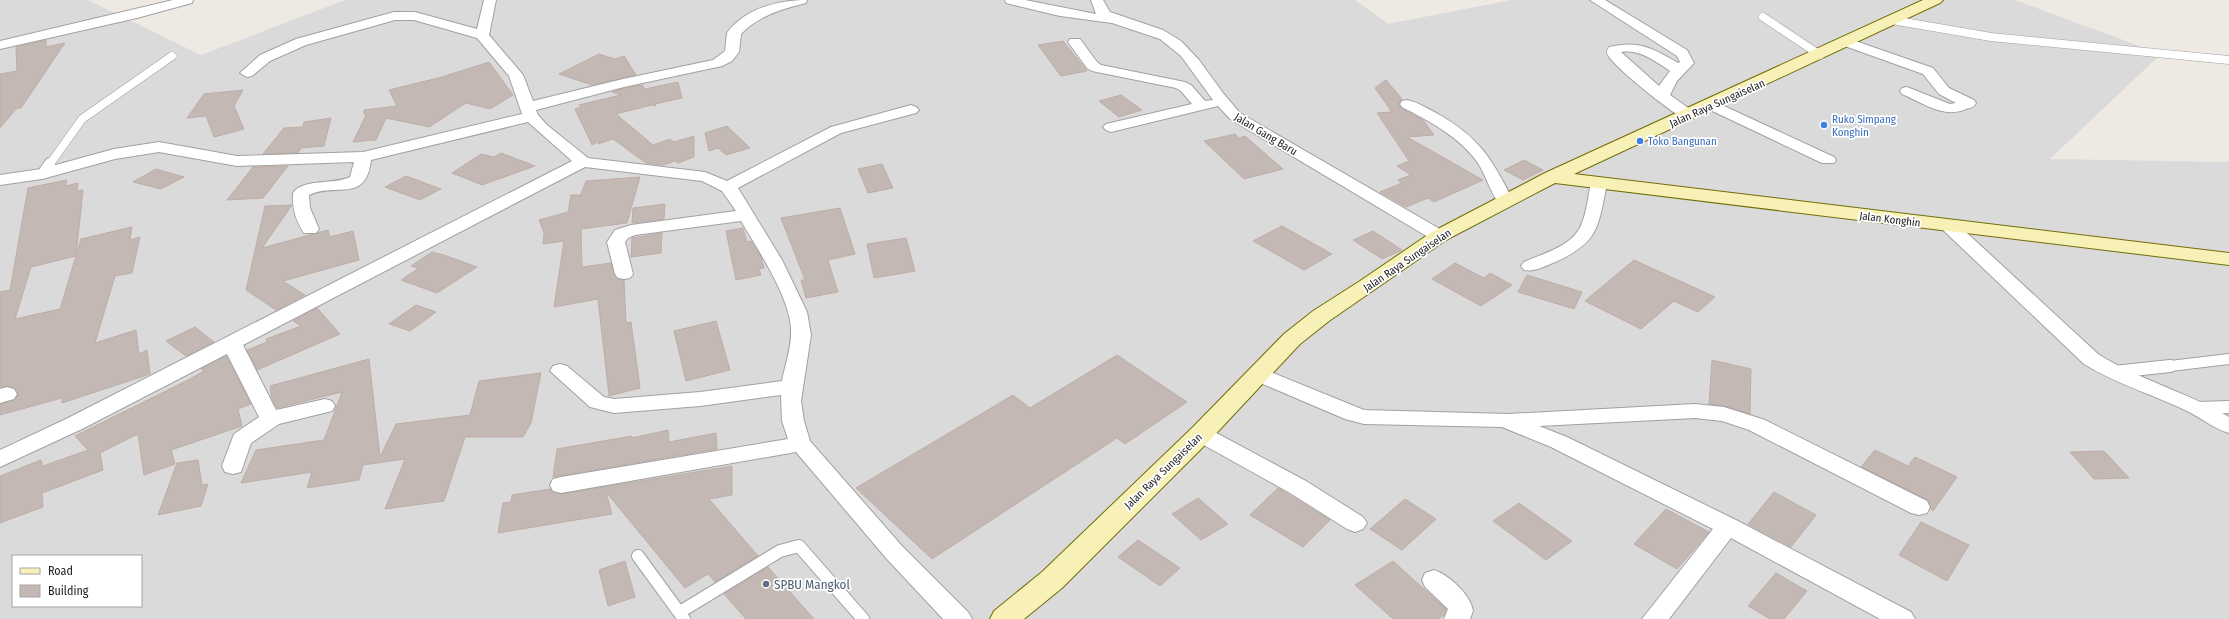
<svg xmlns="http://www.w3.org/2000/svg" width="2229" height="619" font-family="'Fira Sans Condensed',sans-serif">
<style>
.residential{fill:#dbdada;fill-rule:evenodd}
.building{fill:#c3b8b3;stroke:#bfada6}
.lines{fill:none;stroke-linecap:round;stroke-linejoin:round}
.lane-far2-casing{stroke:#a1a1a1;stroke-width:9}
.lane-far1-casing{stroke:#a1a1a1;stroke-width:12}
.lane-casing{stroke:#a1a1a1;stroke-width:14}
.street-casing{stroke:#a1a1a1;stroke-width:2}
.secondary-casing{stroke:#716d07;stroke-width:2}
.lane-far2{stroke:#fff;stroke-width:8}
.lane-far1{stroke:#fff;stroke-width:10}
.lane{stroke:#fff;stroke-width:12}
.street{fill:#fff;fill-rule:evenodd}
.secondary{fill:#f8f1b7;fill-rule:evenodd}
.shop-dot{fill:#3f7fe0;stroke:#fff;stroke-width:1.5}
.service-dot{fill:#5c6f8a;stroke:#fff;stroke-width:1.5}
.labels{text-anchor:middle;stroke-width:3.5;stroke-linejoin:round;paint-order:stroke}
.street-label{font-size:11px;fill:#1d1d1d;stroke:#fff}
.shop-label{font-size:11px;fill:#366cbe;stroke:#fff;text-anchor:start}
.near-service-label{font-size:13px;fill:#4e5e75;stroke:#fff;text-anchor:start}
</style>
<rect width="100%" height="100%" fill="#eee9e3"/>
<path class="residential" d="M0 0H88L201 55 345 0H1355L1388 24 1511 0H2015L2161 54 2050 159 2229 162V619H0ZM13 556H141V606H13Z"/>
<g class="building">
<path d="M46 40V47L65 43 21 108H17L0 128V74L17 71 16 47Z"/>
<path d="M1063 41 1087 71 1061 76 1038 45Z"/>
<path d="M599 54 615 59 624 56 636 75 592 85 559 74Z"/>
<path d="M489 62 513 95 490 109 466 103 429 127 386 118 376 140 353 142 366 115 364 114V110L397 106 389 90 442 77Z"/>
<path d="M1386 80 1402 99 1399 103 1401 108 1423 120 1434 135 1407 137 1483 180 1434 202 1428 198 1406 207 1380 192 1402 183 1398 180 1411 175 1397 166 1409 161 1377 113 1392 112 1375 88Z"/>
<path d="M678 82 682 98 655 104 656 106 652 105 616 114 653 145 670 139 674 142 694 136V157L678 163 675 161 663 165 646 163 613 139 598 144 599 141 592 145 575 109 581 107 579 105 621 95 612 92 624 88 642 85 645 89Z"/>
<path d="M243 90 234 106 244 129 214 137 206 116 187 118 204 94Z"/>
<path d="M1121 95 1142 110 1119 117 1099 101Z"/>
<path d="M331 118 324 146 301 148 298 153 263 154 284 128 303 127 304 122Z"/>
<path d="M727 126 750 148 726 155 718 148 709 151 705 133Z"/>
<path d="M1235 134 1239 138 1245 136 1283 169 1244 179 1204 141Z"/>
<path d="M501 153 535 166 482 185 452 173 481 154 494 157Z"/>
<path d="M1524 160 1543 170 1523 180 1504 170Z"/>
<path d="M882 164 893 188 868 193 858 169Z"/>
<path d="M288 166 263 198 227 200 253 167Z"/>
<path d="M156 169 184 177 161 189 133 182Z"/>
<path d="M406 176 441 189 420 200 385 187Z"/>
<path d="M640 177 627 223 581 229 582 267 611 263 617 279 624 280 626 323 631 322 640 388 609 396 598 299 554 307 564 241 543 244 544 233 539 220 568 212 571 195H580V197L586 181Z"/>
<path d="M67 180 65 186 78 183 77 191 83 190 76 256 31 267 15 319 60 309 81 239 132 227 130 240 140 237 132 273 115 276 95 343 136 330 139 354 147 350 150 374 62 403V398L0 415V404L14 400 18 395 14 388 7 386 0 387V292L10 290 28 188Z"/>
<path d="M665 204 664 219 632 223 633 208Z"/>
<path d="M292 205 262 248 328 230 330 237 353 231 359 260 283 281 305 295 276 310 246 290 265 206Z"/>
<path d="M840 208 855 254 828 260 838 292 806 298 801 280H805L781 218Z"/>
<path d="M1282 226 1332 254 1304 270 1253 241Z"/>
<path d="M743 228 747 242 751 241 761 257 764 268 759 269 761 275 736 280 726 231Z"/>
<path d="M1373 231 1402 250 1382 259 1353 240Z"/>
<path d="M662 233 661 253 631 257 632 238Z"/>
<path d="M906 238 915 271 874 278 867 244Z"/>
<path d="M432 252 444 255 477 267 437 293 401 280 419 268 411 266Z"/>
<path d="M1634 260 1715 297 1698 312 1674 301 1641 329 1585 301Z"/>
<path d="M1455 263 1484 278 1490 273 1512 285 1481 306 1432 279Z"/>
<path d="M1527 275 1582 292 1574 309 1518 292Z"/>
<path d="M416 305 436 312 410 331 389 324Z"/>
<path d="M317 308 340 334 257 370 247 350 267 342 266 339 301 326 293 321Z"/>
<path d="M716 321 730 370 686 381 674 331Z"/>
<path d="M195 327 214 342 186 356 166 341Z"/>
<path d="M1117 355 1187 402 1125 444 1117 438 932 559 856 488 1013 395 1030 408Z"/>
<path d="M226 356 251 404 238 409 242 426 171 450 175 464 144 475 138 434 100 453 103 470 42 493 43 507 0 523V476L41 460 43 466 88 450 75 436 190 379 204 371 201 369Z"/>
<path d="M369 359 380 457 396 424 470 415 479 381 541 373 531 423 523 437H465L444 501 385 509 405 459 363 465 359 480 307 488 312 472 241 483 256 450 324 440 342 392 277 408 272 399 270 386Z"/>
<path d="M1712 360 1751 369 1750 414 1724 406 1709 404Z"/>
<path d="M668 430 669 442 716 433 717 449 553 477 557 449 632 436V438Z"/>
<path d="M1875 450 1908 466 1915 457 1957 477 1933 511 1931 509 1928 500 1861 467Z"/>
<path d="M2104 451 2129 478 2094 479 2070 452Z"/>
<path d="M198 460 202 485 208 484 201 506 158 515 177 463Z"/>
<path d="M732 466V495L709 499 758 556 715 582 708 574 685 588 606 492 612 514 498 533 503 503 511 502 512 495 550 489 553 492 561 494Z"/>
<path d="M1278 488 1330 520 1303 547 1250 515Z"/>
<path d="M1774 492 1816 515 1791 547 1748 524Z"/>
<path d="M1198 498 1228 524 1201 540 1172 514Z"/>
<path d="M1405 499 1436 519 1402 550 1370 529Z"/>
<path d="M1519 503 1572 541 1546 560 1493 521Z"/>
<path d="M1666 509 1709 532 1677 569 1634 544Z"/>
<path d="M1921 522 1969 545 1947 581 1899 555Z"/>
<path d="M1138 540 1180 568 1160 586 1118 557Z"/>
<path d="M625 561 635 597 608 606 599 570Z"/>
<path d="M1393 561 1446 609 1444 615 1438 619H1393L1355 585Z"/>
<path d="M768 567 814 619H746L724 594Z"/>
<path d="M1776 573 1807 591 1784 619H1770L1748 606Z"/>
</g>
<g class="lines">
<defs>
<g id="lane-far2">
<path d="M1763 17 1820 55"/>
<path d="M1892 20 1991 37 2229 60"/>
<path d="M50 164 82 119 172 56"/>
</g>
<g id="lane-far1">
<path d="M42 174 50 163"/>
<path d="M2162 367 2229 359"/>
</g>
<g id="lane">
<path d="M2114 372 2170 366"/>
<path d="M2198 408 2229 407"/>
<path d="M638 556 684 619"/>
<path d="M680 612 780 551 799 546 863 619"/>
</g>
<g id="street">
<path d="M173 0H193L192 3 137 18 0 49V41Z"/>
<path d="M484 0H496L489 35 523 75 533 101 623 79 713 60 725 51 727 33C745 8 779 0 807 0L806 3C782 9 758 16 741 34L739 52 732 61 722 66 624 87 536 110 538 115 547 125 588 158 705 172 727 181 831 127 911 105 916 107 919 110 916 113 841 133 738 188 782 260 807 312 811 335 801 401 804 421 810 441 902 546 968 612 972 619H943L886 558 796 452 561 493 553 491 550 485 553 479 561 477 788 439 782 421 781 395 700 406 614 413 590 407 550 371 553 366 560 364 567 366 604 397 614 399 700 392 782 381C785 365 792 346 791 330 791 299 757 248 741 221L635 235 628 238 625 242 633 274 630 278 624 279 618 278 615 274 607 242 615 230 631 225 736 211 722 191 702 181 585 167 243 345 276 410 325 399 332 401 335 406 332 411 279 424 251 443 241 472 233 474 225 472 222 466 234 434 259 417 227 354 82 429 0 467V450L66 419 572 161 528 122 371 160C366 204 336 182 309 195L310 208 319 229 316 233H304C295 220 292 207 293 193 303 178 335 185 350 177L354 162 237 166 159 152 115 159 42 179 0 185V175L41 169 114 149 159 142 237 156 363 152 522 114 509 76 477 38 414 20H395L306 45 270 61 252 76 247 77 240 73 260 55 296 39 394 12H415L477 29Z"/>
<path d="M1005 0H1025L1096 14 1091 0H1103L1110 12 1163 30 1181 41 1199 60 1223 93 1240 113 1445 232 1448 236 1445 240H1433L1230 119 1218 106 1111 132 1106 130 1103 127 1106 124 1192 104 1181 91 1176 88 1092 71 1087 68 1068 42 1070 39H1080L1097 62 1101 65 1185 82 1191 85 1205 101 1213 100 1181 56 1160 39 1112 23 1060 16 1006 3Z"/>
<path d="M1590 0H1605L1687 50 1694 63 1677 81 1670 95 1694 112 1697 115 1694 118C1691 119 1689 120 1685 119 1673 114 1614 67 1608 55 1606 52 1607 50 1609 47 1638 40 1653 48 1678 63L1680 62 1677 56ZM1621 52C1640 49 1655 61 1670 71L1659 86Z"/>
<path d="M1847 38 1933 68 1949 88 1974 100 1976 103C1974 107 1971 108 1966 109 1944 119 1923 103 1902 94L1900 91 1902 88 1907 87 1950 104 1956 103 1939 94 1923 74 1842 45 1840 42 1842 39Z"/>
<path d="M1407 100C1418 102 1428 109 1438 114 1480 138 1491 158 1513 200L1511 204H1499C1490 191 1486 176 1478 163 1460 137 1429 121 1402 107L1400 104 1402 101Z"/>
<path d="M1711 100 1834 157 1836 160 1834 163H1822L1706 108 1703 105 1706 102Z"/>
<path d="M1599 178 1605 179 1607 183C1598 228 1599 243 1553 263 1543 267 1534 272 1524 270L1521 266 1524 262C1544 253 1574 246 1582 223 1587 211 1588 196 1591 183L1593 179Z"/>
<path d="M1949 221 1955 222 2098 354C2139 380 2187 392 2229 417V433C2215 429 2204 420 2191 413 2155 395 2118 385 2084 364L1943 230 1940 226 1943 222Z"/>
<path d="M1258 367 1364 410 1508 414 1695 404 1724 407 1765 420 1927 501 1930 507 1927 513 1919 515 1911 513 1749 430 1722 421 1695 418 1539 426 1567 437 1736 520 1911 612 1915 619H1880L1731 538 1669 619H1642L1713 529 1551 447 1502 427 1364 424 1345 419 1251 379 1248 374 1251 369Z"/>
<path d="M7 387 14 389 17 394 14 399 0 403V389Z"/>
<path d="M1201 427 1209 429 1306 481 1363 517 1367 523 1363 529 1355 532 1347 529 1290 493 1193 439 1190 434 1193 429Z"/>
<path d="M1434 570C1449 575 1471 595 1473 611L1470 619H1444L1448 609 1425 587 1422 580 1425 573Z"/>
</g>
<path id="secondary" d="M1923 0H1943L1940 3 1574 174 2229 253V265L1555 183 1446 240 1329 321 1300 344 1210 440 1062 588 1024 619H990L994 611 1042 572 1192 428 1284 334 1313 311 1360 281 1432 232 1545 173Z"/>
</defs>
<use href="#lane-far2" class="lane-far2-casing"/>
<use href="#lane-far1" class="lane-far1-casing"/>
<use href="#lane" class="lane-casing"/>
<use href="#street" class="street-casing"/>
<use href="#secondary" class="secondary-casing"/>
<use href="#lane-far2" class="lane-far2"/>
<use href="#lane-far1" class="lane-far1"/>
<use href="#lane" class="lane"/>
<use href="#street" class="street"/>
<use href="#secondary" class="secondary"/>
</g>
<g class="shop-dot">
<circle cx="1824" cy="125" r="4"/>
<circle cx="1640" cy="141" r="4"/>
</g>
<circle class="service-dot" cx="766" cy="584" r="4"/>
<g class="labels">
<g class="street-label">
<text transform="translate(1717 103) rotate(-24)" y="4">Jalan Raya Sungaiselan</text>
<text transform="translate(1266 134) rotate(31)" y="4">Jalan Gang Baru</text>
<text transform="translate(1890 219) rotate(7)" y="4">Jalan Konghin</text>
<text transform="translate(1407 260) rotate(-34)" y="4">Jalan Raya Sungaiselan</text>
<text transform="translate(1163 471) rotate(-44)" y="4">Jalan Raya Sungaiselan</text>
</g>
<g class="shop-label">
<text x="1832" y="123">Ruko Simpang<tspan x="1832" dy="13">Konghin</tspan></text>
<text x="1648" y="145">Toko Bangunan</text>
</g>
<g class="near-service-label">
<text x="774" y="589">SPBU Mangkol</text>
</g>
</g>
<rect x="12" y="555" width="130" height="52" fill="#ffffff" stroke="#a5a5a5"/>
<rect x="20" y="568" width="20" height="6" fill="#f8f1b7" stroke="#a5a5a5"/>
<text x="48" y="575" font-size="12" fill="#1d1d1d">Road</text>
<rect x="20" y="585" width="20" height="12" fill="#c3b8b3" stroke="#a5a5a5"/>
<text x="48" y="595" font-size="12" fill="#1d1d1d">Building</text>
</svg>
